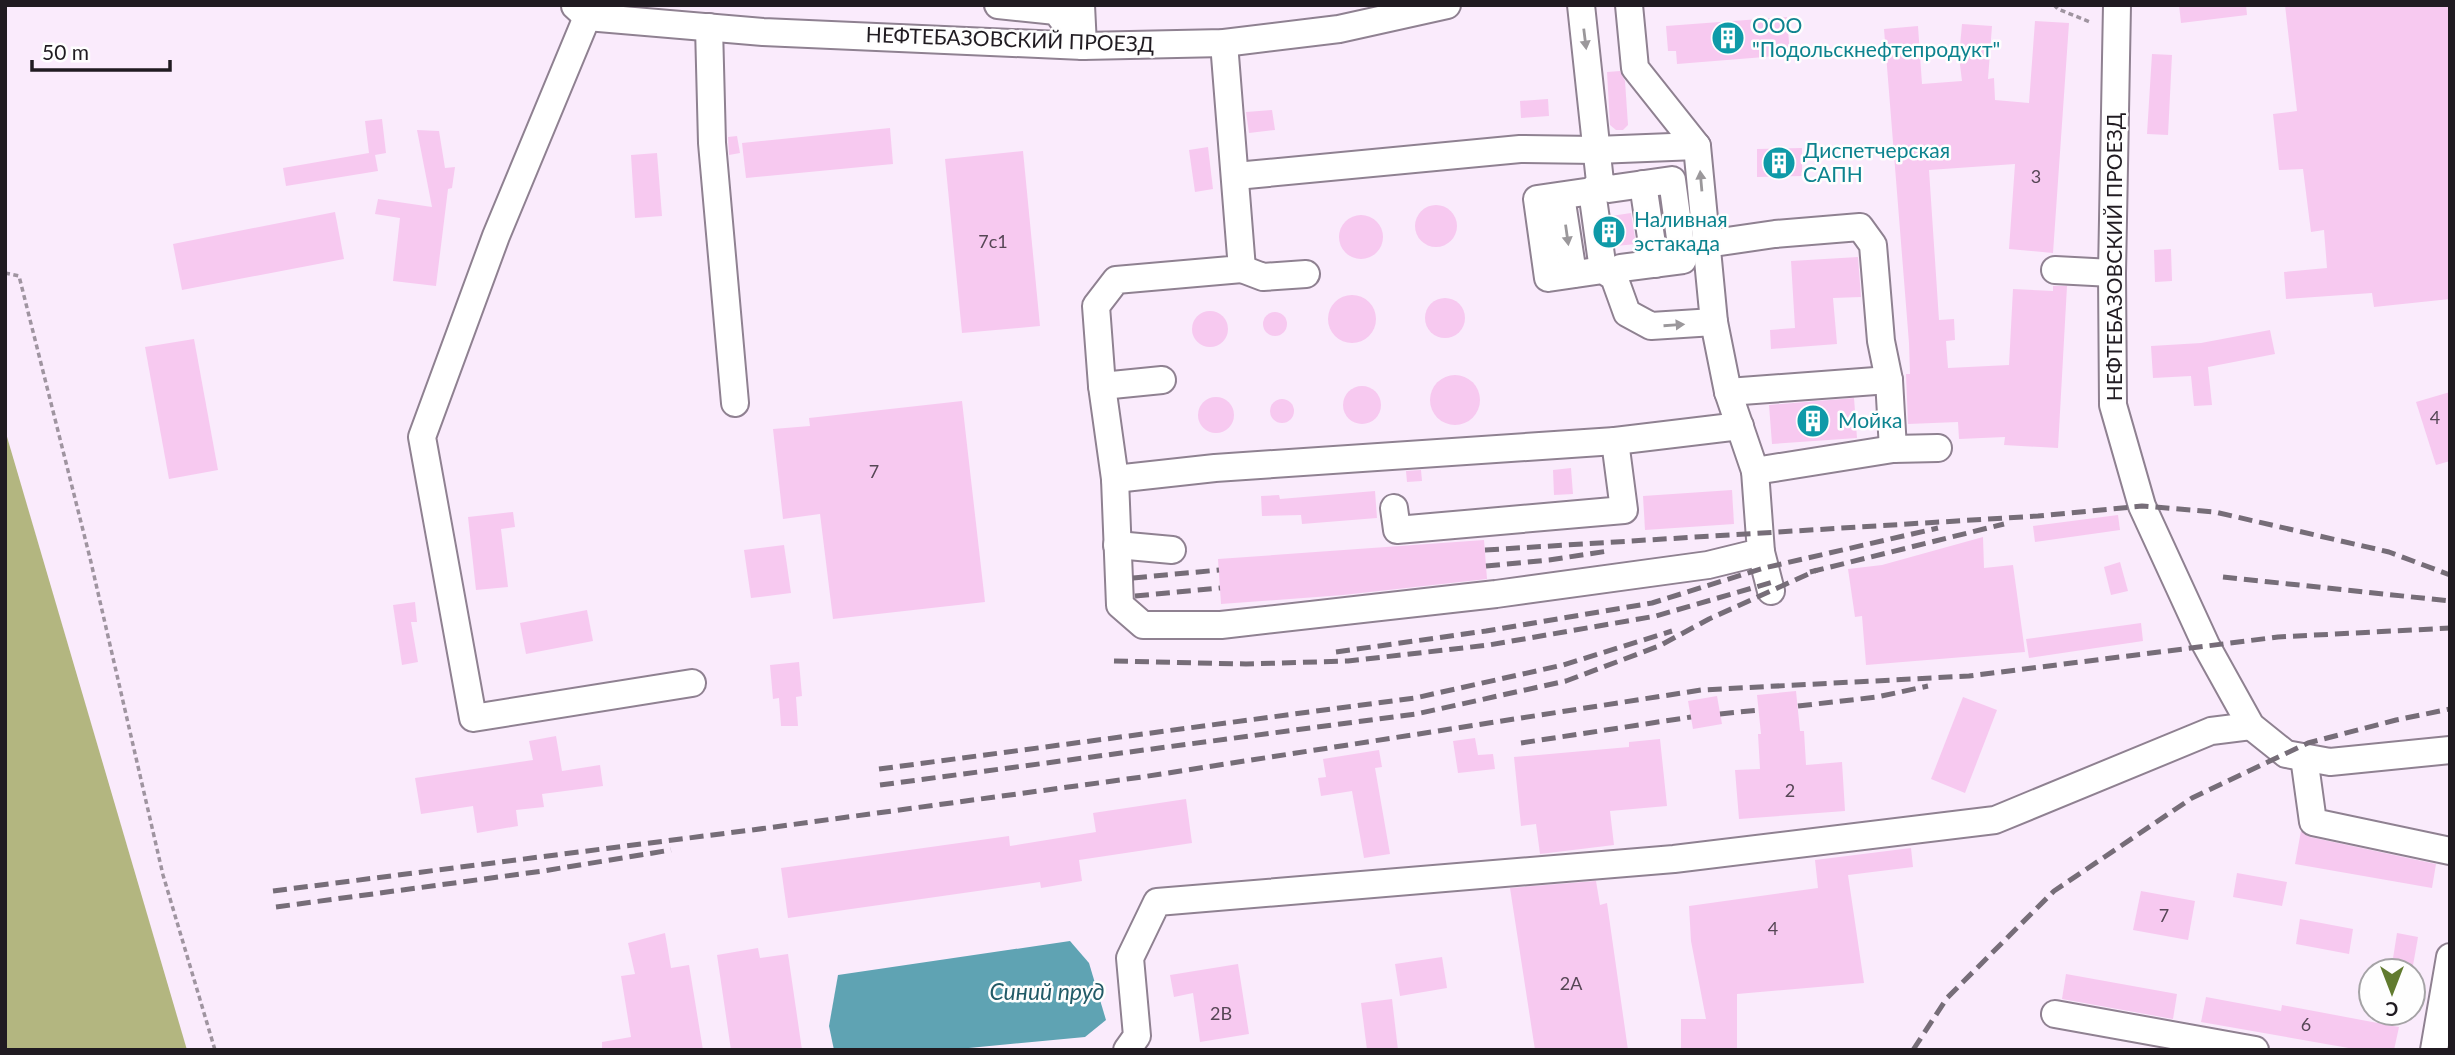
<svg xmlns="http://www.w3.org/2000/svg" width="2455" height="1055" font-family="Lato,sans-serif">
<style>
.forest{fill:#b3b680}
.water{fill:#5fa3b3}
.building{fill:#f7c9f0}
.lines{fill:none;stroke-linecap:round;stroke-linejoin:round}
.minor-casing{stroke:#8f8191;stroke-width:30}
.path{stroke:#9f94a0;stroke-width:3.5;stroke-dasharray:5 3.5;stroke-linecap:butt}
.minor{stroke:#fff;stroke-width:26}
.rail{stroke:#766d78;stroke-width:5;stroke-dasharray:14 7;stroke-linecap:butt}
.oneway{fill:#9b989b}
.labels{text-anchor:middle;stroke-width:5;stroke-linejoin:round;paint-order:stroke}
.number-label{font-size:18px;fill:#564655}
.culture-label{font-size:21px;fill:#0d838f;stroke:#fefefe;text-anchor:start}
.street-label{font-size:21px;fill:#201b21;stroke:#fefefe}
.water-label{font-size:23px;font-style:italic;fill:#225b67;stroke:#fefefe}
</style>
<rect width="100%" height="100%" fill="#faebfc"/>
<path class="forest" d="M5 430 187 1050H5Z"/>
<path class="water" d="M1070 941 1089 963 1106 1020 1085 1037 948 1050H834L829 1026 838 975Z"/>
<g class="building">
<path d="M2179 5H2246L2247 15 2181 23Z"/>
<path d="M2285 5H2450V299L2374 307 2372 293 2286 299 2284 272 2327 268 2324 230 2311 232 2303 169 2279 170 2273 114 2297 111Z"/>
<path d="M1787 17 1790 55 1677 64 1676 51H1668L1666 26Z"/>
<path d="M2035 21 2069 23 2053 253 2009 249 2015 164 1929 170 1939 320 1954 319 1955 340 1946 341 1948 368 2009 365 2013 289 2053 291V286H2067L2058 448 2004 445 2005 437 1959 439 1958 422 1908 424 1906 374H1910L1909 343 1884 29 1918 26 1922 84 1962 81 1959 57 1962 24 1992 26 1988 79 1994 78 1995 100 2029 103Z"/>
<path d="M2152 54 2172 55 2168 135 2147 134Z"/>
<path d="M1620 71 1625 81 1628 125 1623 130H1616L1610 125 1607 72Z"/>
<path d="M1548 99 1549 116 1521 118 1520 101Z"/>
<path d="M1272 110 1275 130 1249 133 1246 112Z"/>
<path d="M382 119 386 153 375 155 378 171 286 186 283 168 369 153 365 121Z"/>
<path d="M890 128 893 164 746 178 742 143Z"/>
<path d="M417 130 439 131 445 168 455 167 452 188 448 189 436 286 393 281 400 218 375 214 378 199 432 207Z"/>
<path d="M737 136 740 153 729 155 728 137Z"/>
<path d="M1208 147 1213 189 1195 192 1189 150Z"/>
<path d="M1802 148V176L1757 177V149Z"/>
<path d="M1023 151 1040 326 962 333 945 159Z"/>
<path d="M657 153 662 216 635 218 631 155Z"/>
<circle cx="1436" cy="226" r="21"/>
<path d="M335 212 344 259 182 290 173 244Z"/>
<path d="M1631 213 1636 244 1616 246 1611 216Z"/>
<circle cx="1361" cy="237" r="22"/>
<path d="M2171 249 2172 281 2155 282 2154 250Z"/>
<path d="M1858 257 1861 297 1833 298 1837 344 1771 349 1770 330 1795 328 1791 261Z"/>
<circle cx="1352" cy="319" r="24"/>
<circle cx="1445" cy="318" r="20"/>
<circle cx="1210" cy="329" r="18"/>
<circle cx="1275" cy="324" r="12"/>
<path d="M2270 330 2275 354 2208 367 2212 405 2194 406 2191 376 2153 378 2151 346 2201 343Z"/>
<path d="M194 339 218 470 169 479 145 347Z"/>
<circle cx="1455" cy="400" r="25"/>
<circle cx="1362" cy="405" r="19"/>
<path d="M2450 392V461L2436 465 2416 402Z"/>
<circle cx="1216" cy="415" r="18"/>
<path d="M1854 398 1857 438 1772 444 1769 405Z"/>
<circle cx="1282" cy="411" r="12"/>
<path d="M962 401 985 602 833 619 820 514 783 519 773 429 810 426 809 418Z"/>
<path d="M1571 468 1573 494 1554 495 1553 470Z"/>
<path d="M1421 470 1422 481 1407 482 1406 471Z"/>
<path d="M1732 490 1734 524 1645 530 1643 496Z"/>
<path d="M1375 491 1377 518 1302 524 1301 515 1262 516 1261 496 1279 495 1280 499Z"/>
<path d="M513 512 515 527 501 529 508 587 476 590 468 517Z"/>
<path d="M2118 515 2120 530 2035 542 2033 526Z"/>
<path d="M1983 537 1984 568 2013 565 2025 652 1866 665 1862 616 1855 617 1848 569 1882 565Z"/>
<path d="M1484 540 1487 579 1343 595 1221 604 1218 559Z"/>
<path d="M784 545 791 593 751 598 744 550Z"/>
<path d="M2120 562 2128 591 2111 595 2104 567Z"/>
<path d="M415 602 417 622H411L418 662 402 665 393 605Z"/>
<path d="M587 610 593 641 526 654 520 623Z"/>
<path d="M2141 623 2143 641 2029 658 2026 639Z"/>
<path d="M799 662 802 696 796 697 798 726H781L779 698 773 699 770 665Z"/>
<path d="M1796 691 1800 731H1804L1806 765 1842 762 1845 811 1739 819 1735 770 1760 769 1758 734H1761L1757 695Z"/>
<path d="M1717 696 1722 724 1693 729 1688 701Z"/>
<path d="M1963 697 1997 710 1965 793 1931 779Z"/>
<path d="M556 736 562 771 600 765 603 786 542 794 544 807 516 810 518 826 477 833 473 806 421 814 415 778 533 760 529 741Z"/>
<path d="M1475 738 1478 755 1493 754 1495 769 1458 773 1453 741Z"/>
<path d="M1660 739 1667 806 1610 811 1614 845 1540 854 1536 824 1521 826 1514 757 1629 747V742Z"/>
<path d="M1379 750 1382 767 1375 768 1390 854 1364 858 1352 791 1321 796 1318 778 1326 777 1323 759Z"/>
<path d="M1186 799 1192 843 1079 860 1082 881 1041 888 1040 882 788 918 781 868 1009 836 1010 846 1096 832 1093 813Z"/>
<path d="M2301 831 2310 837 2436 864 2432 888 2295 864Z"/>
<path d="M1911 848 1913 867 1848 875 1864 983 1737 994V1050H1681V1019H1706L1691 941 1689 906 1818 888 1815 860Z"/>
<path d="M2237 873 2287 882 2282 906 2233 897Z"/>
<path d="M1596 881 1600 905 1607 903 1628 1050H1535L1510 888Z"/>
<path d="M2141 891 2195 901 2188 940 2133 930Z"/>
<path d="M2300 919 2353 929 2349 954 2296 944Z"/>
<path d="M665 933 671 968 689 965 703 1050H602V1042L631 1037 621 976 635 974 628 943Z"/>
<path d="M2397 933 2418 937 2412 971H2391Z"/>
<path d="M758 948 760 958 788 954 802 1050H731L717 955Z"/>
<path d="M1442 957 1447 988 1400 996 1395 964Z"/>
<path d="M1238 964 1249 1034 1200 1042 1193 993 1174 997 1170 975Z"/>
<path d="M2066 974 2177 994 2173 1019 2062 999Z"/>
<path d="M2206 997 2281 1011 2282 1005 2399 1027 2394 1050H2360L2201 1022Z"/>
<path d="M1392 999 1398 1050H1367L1361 1003Z"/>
</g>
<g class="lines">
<defs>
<g id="minor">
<path d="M998 5 1056 11 1083 46"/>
<path d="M1081 5 1083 46"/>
<path d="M1581 5 1600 182 1592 191 1537 199 1548 278 1603 270 1614 277 1627 313 1651 326 1714 322"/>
<path d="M1629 5 1635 68 1697 146 1714 322 1728 392 1755 471 1893 449 1938 448"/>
<path d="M2117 5 2112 273 2113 405 2142 506 2206 645 2251 726 2286 754 2330 762 2450 750"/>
<path d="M575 6 587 17 763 32 1083 46 1224 43 1339 29 1447 5"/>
<path d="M587 17 496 236 422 437 473 718 692 683"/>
<path d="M709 27 712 143 735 403"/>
<path d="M1224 43 1242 269 1116 280 1096 306 1102 386 1115 479 1120 605 1143 625H1221L1496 594 1708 565 1761 552 1755 471"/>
<path d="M1236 176 1520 149 1596 150 1697 146"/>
<path d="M1600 182 1609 189 1672 180 1683 260 1621 268 1614 277"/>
<path d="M1643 184 1655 264"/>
<path d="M1592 191 1603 270"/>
<path d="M1561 196 1573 274"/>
<path d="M1706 244 1775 234 1860 227 1873 245 1881 341 1889 380 1893 449"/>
<path d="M1242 269 1263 277 1306 274"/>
<path d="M2055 270 2112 273"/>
<path d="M1102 386 1162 380"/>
<path d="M1728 392 1889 380"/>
<path d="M1115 479 1215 468 1615 441"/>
<path d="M1394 508 1397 530 1624 510 1615 441 1740 426"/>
<path d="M1117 545 1172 550"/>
<path d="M1761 552 1771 591"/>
<path d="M2304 757 2313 822 2450 851"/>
<path d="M2055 1014 2255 1050"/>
<path d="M1127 1050 1137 1036 1130 958 1157 902 1674 859 1995 820 2211 731 2251 726"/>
<path d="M2434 1050 2450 957"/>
</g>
</defs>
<use href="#minor" class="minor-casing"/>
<g class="path">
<path d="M2054 5 2058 9 2090 22"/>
<path d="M5 273 19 276 90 558 163 875 215 1050"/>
</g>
<use href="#minor" class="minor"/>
<g class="rail">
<path d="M1485 550 2038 516 2142 506 2215 512 2389 552 2450 575"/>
<path d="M1486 566 1549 560 1608 551"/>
<path d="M1810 572 2004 524"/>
<path d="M2223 577 2450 601"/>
<path d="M1133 578 1219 570"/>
<path d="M1135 596 1220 588"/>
<path d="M1336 652 1486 631 1652 603 1764 568 1938 528"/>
<path d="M1114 661 1246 664 1348 661 1489 645 1656 616 1773 582"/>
<path d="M1798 706 1877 697 1928 686"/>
<path d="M1720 714 1759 710"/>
<path d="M1521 743 1691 717"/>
<path d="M879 769 1415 698 1563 665 1672 631"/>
<path d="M880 785 1416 714 1566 681 1659 646 1709 619 1817 570"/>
<path d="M273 891 767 828 1142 777 1701 690 1969 676 2278 637 2450 628"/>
<path d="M276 907 543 871 671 850"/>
<path d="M1913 1050 1947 998 2054 891 2192 798 2308 743 2396 720 2450 709"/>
</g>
</g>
<defs><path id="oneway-solid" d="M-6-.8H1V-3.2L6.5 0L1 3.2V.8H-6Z" transform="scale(1.75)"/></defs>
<g class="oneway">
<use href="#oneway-solid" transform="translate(1585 39) rotate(83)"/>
<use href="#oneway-solid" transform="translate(1701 181) rotate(-95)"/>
<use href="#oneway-solid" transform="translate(1567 235) rotate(82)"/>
<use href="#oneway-solid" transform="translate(1674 325) rotate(-4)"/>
</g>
<defs>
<symbol id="building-disc" viewBox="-11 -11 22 22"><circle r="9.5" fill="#0f9aa8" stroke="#fefefe"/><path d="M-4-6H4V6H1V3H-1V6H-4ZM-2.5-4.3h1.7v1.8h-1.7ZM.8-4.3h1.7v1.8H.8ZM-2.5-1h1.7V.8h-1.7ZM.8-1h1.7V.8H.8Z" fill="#fff"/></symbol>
</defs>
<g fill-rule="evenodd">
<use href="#building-disc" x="1709" y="19" width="38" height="38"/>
<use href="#building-disc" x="1760" y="144" width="38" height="38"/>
<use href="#building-disc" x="1590" y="213" width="38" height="38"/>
<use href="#building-disc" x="1794" y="402" width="38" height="38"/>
</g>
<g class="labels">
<g class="number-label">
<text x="2036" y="183">3</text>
<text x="993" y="248">7с1</text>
<text x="2435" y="424">4</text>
<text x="874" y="478">7</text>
<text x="1790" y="797">2</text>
<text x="2164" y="922">7</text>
<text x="1773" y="935">4</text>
<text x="1571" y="990">2А</text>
<text x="1221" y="1020">2В</text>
<text x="2306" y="1031">6</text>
</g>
<g class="culture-label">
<text x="1752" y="33">ООО<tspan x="1752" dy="24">"Подольскнефтепродукт"</tspan></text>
<text x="1803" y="158">Диспетчерская<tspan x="1803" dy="24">САПН</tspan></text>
<text x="1634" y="227">Наливная<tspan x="1634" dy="24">эстакада</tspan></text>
<text x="1838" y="428">Мойка</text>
</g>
<g class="street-label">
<text transform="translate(1010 40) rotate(2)" y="7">НЕФТЕБАЗОВСКИЙ ПРОЕЗД</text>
<text transform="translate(2115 257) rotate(-90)" y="7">НЕФТЕБАЗОВСКИЙ ПРОЕЗД</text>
</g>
<g class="water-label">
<text x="1047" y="1000">Синий пруд</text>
</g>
</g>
<rect width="2455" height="1055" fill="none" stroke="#201b21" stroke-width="14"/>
<g transform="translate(2392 992) rotate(180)"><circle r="33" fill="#fefefe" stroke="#a5a3a6" stroke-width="2"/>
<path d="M0-5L12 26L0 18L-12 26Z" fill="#617b2f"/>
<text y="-10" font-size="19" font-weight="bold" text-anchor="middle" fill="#201b21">С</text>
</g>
<path d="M32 60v10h138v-10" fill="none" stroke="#201b21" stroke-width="3.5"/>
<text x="42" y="60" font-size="21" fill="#201b21" stroke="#fefefe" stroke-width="5" paint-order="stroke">50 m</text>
</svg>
